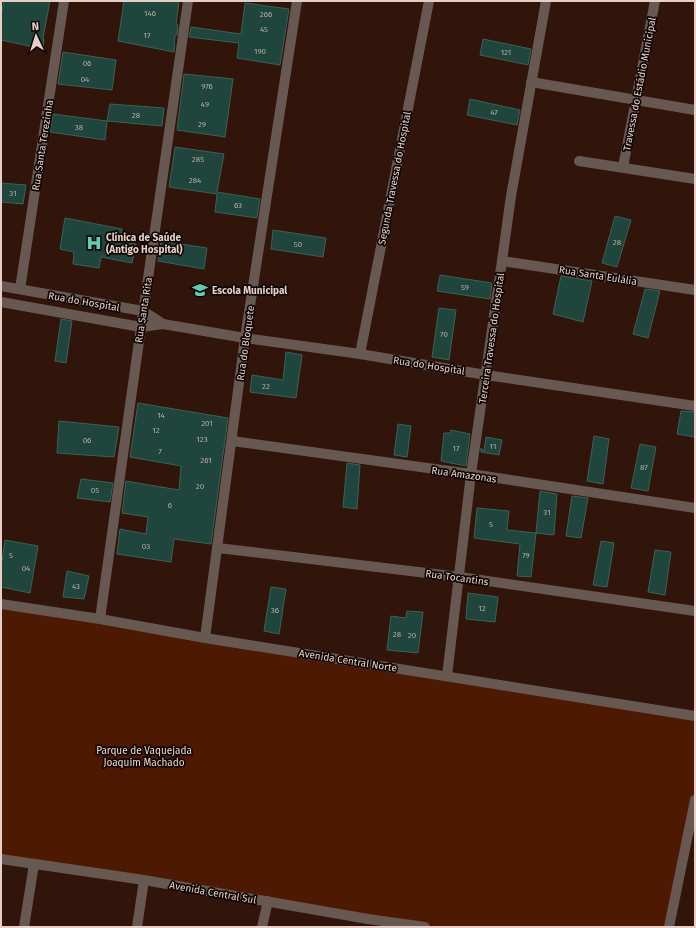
<svg xmlns="http://www.w3.org/2000/svg" width="696" height="928" font-family="'Fira Sans',sans-serif">
<style>
.green{fill:#4e1903}
.building{fill:#20453d;stroke:#396259}
.lines{fill:none;stroke-linecap:round;stroke-linejoin:round}
.minor{stroke:#675852;stroke-width:10}
.labels{text-anchor:middle;stroke-width:3.5;stroke-linejoin:round;paint-order:stroke}
.number-label{font-size:8px;fill:#b3ada6}
.street-label{font-size:10px;fill:#e4d0c9;stroke:#100503}
.poi-label{font-size:10px;font-weight:bold;fill:#e4d0c9;stroke:#100503;text-anchor:start}
.park-label{font-size:10px;fill:#efd7cf;stroke:#100503}
</style>
<rect width="100%" height="100%" fill="#31150a"/>
<path class="green" d="M1 604 695 716V800L669 927H422L1 861Z"/>
<g class="building">
<path d="M4 1H50L43 38 44 39 43 49 1 40V15Z"/>
<path d="M124 1H179L176 25H178L177 35H175L174 52 118 41Z"/>
<path d="M245 3 289 9 280 65 237 58 239 43 189 37 191 27 241 34Z"/>
<path d="M483 39 531 49 528 65 480 55Z"/>
<path d="M63 52 116 60 112 90 58 84Z"/>
<path d="M184 74 233 79 225 137 177 130Z"/>
<path d="M470 99 520 110 517 125 467 115Z"/>
<path d="M110 104 164 108 162 126 107 121Z"/>
<path d="M53 114 107 121 105 140 50 132Z"/>
<path d="M175 147 224 154 217 192 260 199 257 218 215 212 217 194 169 187Z"/>
<path d="M1 183 26 185 23 204 1 202Z"/>
<path d="M615 216 631 220 617 267 602 263Z"/>
<path d="M65 218 122 229 120 241 136 244 132 263 101 257 99 268 73 264 74 252 60 249Z"/>
<path d="M273 230 326 238 323 257 271 249Z"/>
<path d="M161 241 207 248 204 269 158 261Z"/>
<path d="M440 275 492 283 490 299 437 291Z"/>
<path d="M561 276 592 281 583 322 553 314Z"/>
<path d="M645 289 660 291 648 338 633 334Z"/>
<path d="M439 308 456 310 449 360 432 357Z"/>
<path d="M61 319 72 321 66 363 55 361Z"/>
<path d="M286 352 302 355 296 398 250 392 252 375 283 380Z"/>
<path d="M138 403 228 418 211 544 174 539 171 562 117 554 120 529 146 534 148 517 122 513 126 481 179 490 181 466 130 457Z"/>
<path d="M681 411 695 412V437L677 434Z"/>
<path d="M59 421 119 427 114 457 57 453Z"/>
<path d="M398 424 411 426 407 457 394 455Z"/>
<path d="M451 430 470 434 466 466 441 461 444 433H450Z"/>
<path d="M594 436 609 439 603 484 587 481Z"/>
<path d="M486 437 502 440 499 455 481 452V448L484 451Z"/>
<path d="M640 444 656 447 648 491 631 488Z"/>
<path d="M347 463 360 465 357 509 343 507Z"/>
<path d="M81 479 113 483 110 502 77 498Z"/>
<path d="M540 491 557 494 554 535 536 533Z"/>
<path d="M572 496 588 498 581 538 566 536Z"/>
<path d="M477 508 509 511 507 530 536 533 531 577 517 576 520 544 474 538Z"/>
<path d="M5 540 38 546 30 593 1 587V568Z"/>
<path d="M601 541 614 543 607 587 593 585Z"/>
<path d="M655 550 671 552 665 595 648 592Z"/>
<path d="M67 571 89 576 84 599 63 597Z"/>
<path d="M271 587 286 589 279 634 264 631Z"/>
<path d="M468 593 498 597 495 622 466 619Z"/>
<path d="M407 611 423 612 418 653 387 650 391 616 406 618Z"/>
</g>
<g class="lines">
<g class="minor">
<path d="M531 82 695 110"/>
<path d="M579 161 695 179"/>
<path d="M623 167 655 1"/>
<path d="M502 261 695 290"/>
<path d="M1 286 143 311 163 324"/>
<path d="M20 289 64 1"/>
<path d="M1 302 141 327 163 324 245 338 360 354 486 375 695 406"/>
<path d="M360 354 429 1"/>
<path d="M232 441 471 474 695 508"/>
<path d="M218 548 460 577 695 611"/>
<path d="M1 604 100 619 205 638 695 716"/>
<path d="M100 619 141 327 188 1"/>
<path d="M205 638 245 338 297 1"/>
<path d="M447 676 471 474 502 261 511 196 546 1"/>
<path d="M1 859 144 880 368 919 425 927"/>
<path d="M24 927 34 864"/>
<path d="M137 927 144 880"/>
<path d="M262 927 268 901"/>
<path d="M669 927 695 800"/>
</g>
</g>
<defs>
<symbol id="hospital-bare" viewBox="-9 -9 18 18"><path d="M-5-5h3v3.5h4V-5h3V5h-3V1.5h-4V5h-3Z" fill="#5eceb8" stroke="#100503" stroke-width="2.5" paint-order="stroke"/></symbol>
<symbol id="school-bare" viewBox="-9 -9 18 18"><path d="M0-5L7-2L0 1L-7-2ZM-4 1L0 2.5L4 1V4Q0 6-4 4Z" fill="#5eceb8" stroke="#100503" stroke-width="2.5" paint-order="stroke"/></symbol>
</defs>
<g fill-rule="evenodd">
<use href="#hospital-bare" x="83" y="232" width="22" height="22"/>
<use href="#school-bare" x="189" y="279" width="22" height="22"/>
</g>
<g class="labels">
<g class="number-label">
<text x="150" y="16">146</text>
<text x="266" y="17">266</text>
<text x="264" y="32">45</text>
<text x="147" y="38">17</text>
<text x="260" y="54">190</text>
<text x="506" y="55">121</text>
<text x="87" y="66">06</text>
<text x="85" y="82">04</text>
<text x="207" y="89">976</text>
<text x="205" y="107">49</text>
<text x="494" y="115">47</text>
<text x="136" y="118">28</text>
<text x="202" y="127">29</text>
<text x="79" y="130">38</text>
<text x="198" y="162">285</text>
<text x="195" y="183">284</text>
<text x="13" y="196">31</text>
<text x="238" y="208">63</text>
<text x="617" y="245">28</text>
<text x="298" y="247">50</text>
<text x="465" y="290">59</text>
<text x="444" y="337">70</text>
<text x="266" y="389">22</text>
<text x="161" y="418">14</text>
<text x="207" y="426">201</text>
<text x="156" y="433">12</text>
<text x="202" y="442">123</text>
<text x="87" y="443">06</text>
<text x="493" y="449">11</text>
<text x="456" y="451">17</text>
<text x="160" y="454">7</text>
<text x="206" y="463">261</text>
<text x="644" y="470">87</text>
<text x="200" y="489">20</text>
<text x="95" y="493">05</text>
<text x="170" y="508">6</text>
<text x="547" y="515">31</text>
<text x="491" y="527">5</text>
<text x="146" y="549">03</text>
<text x="11" y="558">5</text>
<text x="526" y="558">79</text>
<text x="26" y="571">04</text>
<text x="76" y="589">43</text>
<text x="482" y="611">12</text>
<text x="275" y="613">36</text>
<text x="397" y="637">28</text>
<text x="412" y="638">20</text>
</g>
<g class="street-label">
<text transform="translate(639 84) rotate(-79)" y="4">Travessa do Estádio Municipal</text>
<text transform="translate(42 145) rotate(-81)" y="4">Rua Santa Terezinha</text>
<text transform="translate(394 178) rotate(-79)" y="4">Segunda Travessa do Hospital</text>
<text transform="translate(598 275) rotate(9)" y="4">Rua Santa Eulália</text>
<text transform="translate(84 301) rotate(10)" y="4">Rua do Hospital</text>
<text transform="translate(143 310) rotate(-81)" y="4">Rua Santa Rita</text>
<text transform="translate(491 338) rotate(-82)" y="4">Terceira Travessa do Hospital</text>
<text transform="translate(245 343) rotate(-82)" y="4">Rua do Bloquete</text>
<text transform="translate(429 365) rotate(9)" y="4">Rua do Hospital</text>
<text transform="translate(464 474) rotate(8)" y="4">Rua Amazonas</text>
<text transform="translate(457 577) rotate(8)" y="4">Rua Tocantins</text>
<text transform="translate(348 660) rotate(9)" y="4">Avenida Central Norte</text>
<text transform="translate(213 892) rotate(10)" y="4">Avenida Central Sul</text>
</g>
<g class="poi-label">
<text x="106" y="241">Clínica de Saúde<tspan x="106" dy="12">(Antigo Hospital)</tspan></text>
<text x="212" y="294">Escola Municipal</text>
</g>
<g class="park-label">
<text x="144" y="754">Parque de Vaquejada<tspan x="144" dy="12">Joaquim Machado</tspan></text>
</g>
</g>
<rect width="696" height="928" fill="none" stroke="#e4d0c9" stroke-width="4"/>
<g transform="translate(36 36) rotate(356)" stroke="#100503" stroke-width="3" paint-order="stroke">
<path d="M0-3L7 15L0 10L-7 15Z" fill="#e4d0c9"/>
<text y="-6" font-size="11" font-weight="bold" text-anchor="middle" fill="#e4d0c9">N</text>
</g>
</svg>
